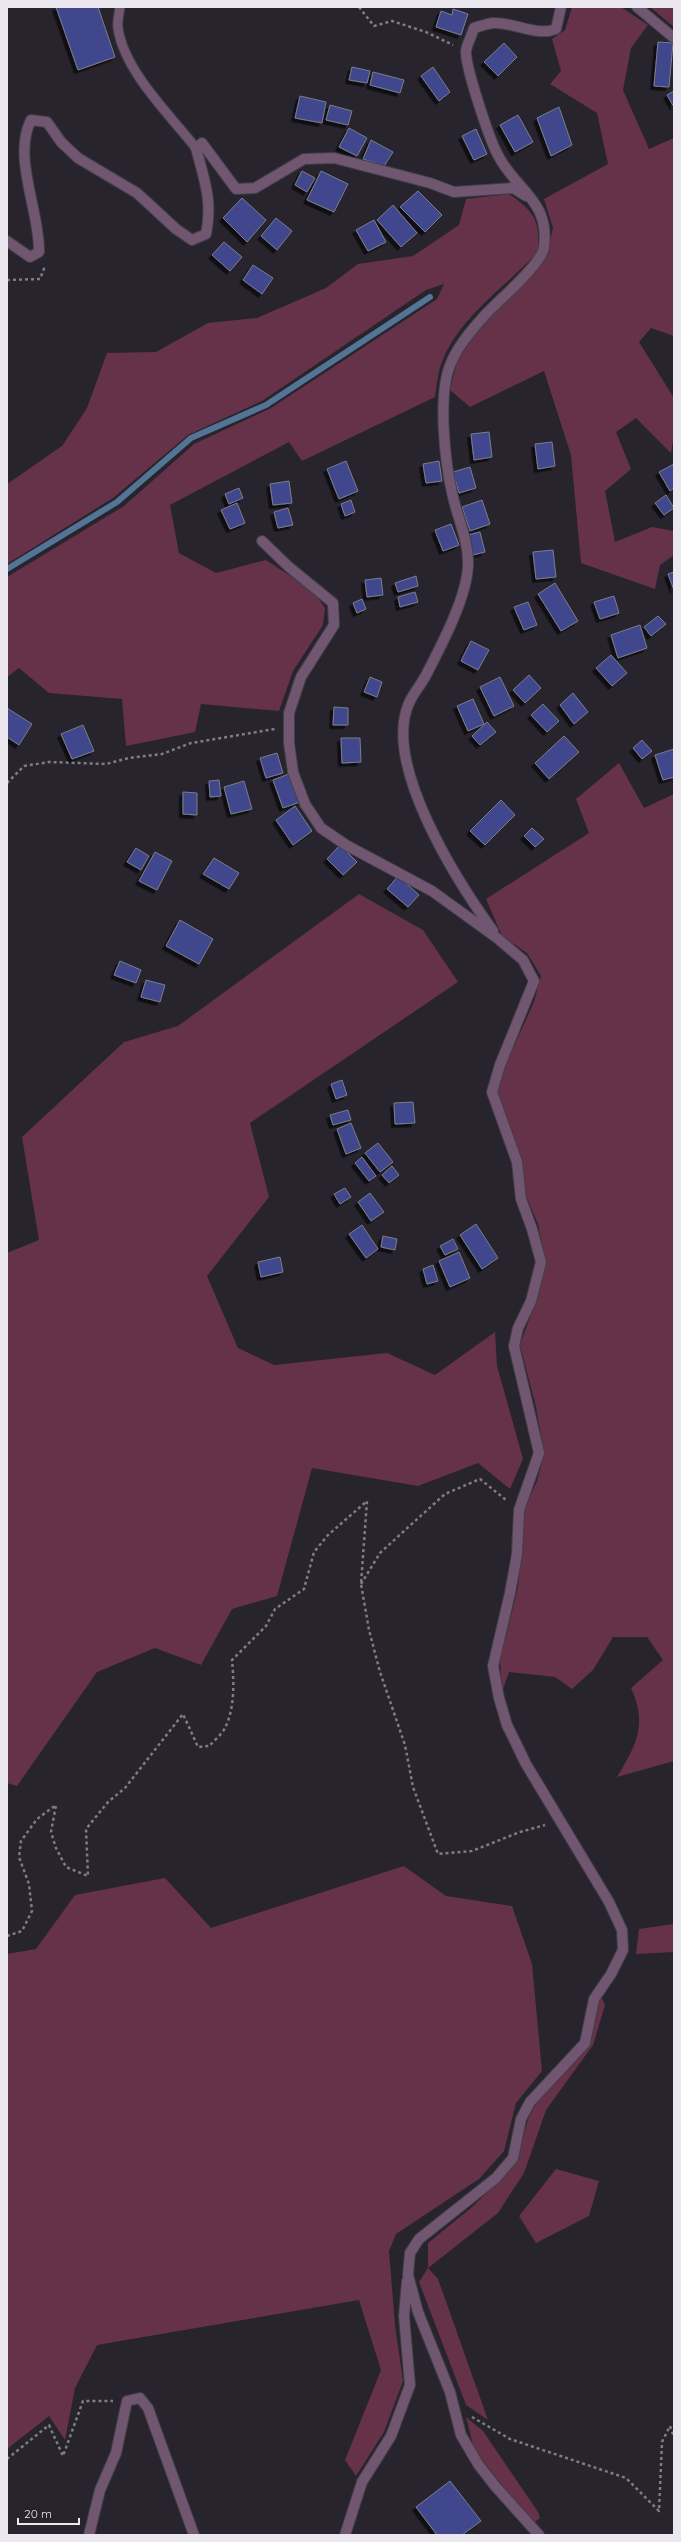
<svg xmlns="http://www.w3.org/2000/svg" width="681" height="2542" font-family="Quicksand,sans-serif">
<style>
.green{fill:#65324a}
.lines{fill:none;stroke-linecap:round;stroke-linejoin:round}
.stream{stroke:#547496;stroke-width:6}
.building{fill:#3f478d;stroke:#7b7e88;filter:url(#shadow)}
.lane-casing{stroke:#423f48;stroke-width:11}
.street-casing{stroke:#423f48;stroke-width:12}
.path{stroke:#7f7d84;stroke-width:2.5;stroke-dasharray:3 3;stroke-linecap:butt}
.lane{stroke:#705670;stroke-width:9}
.street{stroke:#705670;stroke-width:10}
</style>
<defs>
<filter id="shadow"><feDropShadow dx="-3.5" dy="3.5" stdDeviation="0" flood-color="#0009"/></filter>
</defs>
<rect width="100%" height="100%" fill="#27242d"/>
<g class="green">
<path d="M572 7H621L648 25 631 48 623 90 649 149 674 138V336L651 328 639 342 674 398V434L671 453 636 418 616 432 631 469 605 491 615 542 652 527 674 531V555L660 565 655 589 581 563 571 455 544 371 470 407 450 390 457 362 472 338 547 255 553 228 544 199 608 164 597 113 550 84 561 71 552 39 565 30Z"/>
<path d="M650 7H674V27Z"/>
<path d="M509 194C535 212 540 220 538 252 507 285 463 315 444 357 438 369 437 384 435 397L302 461 289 442 170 505 179 553 216 573 266 560 313 591 325 608 323 625 293 671 279 711 201 704 195 732 126 746 122 699 49 693 19 668 7 677V577L124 506 194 444 271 408 437 299 444 284 426 290 262 401 188 435 113 498 7 564V484L62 446 87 408 107 353 156 352 208 323 257 318 326 288 358 264 413 256 459 225 466 199Z"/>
<path d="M619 763 644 808 674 794V1761L617 1777C636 1745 648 1725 631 1688L663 1660 647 1637H613L593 1670 572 1689 555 1677 509 1672 502 1692 500 1660 518 1587 524 1509 537 1481 544 1454 536 1407 520 1345 535 1303 545 1259 538 1224 526 1196 521 1159 497 1091 505 1066 534 1002 541 976 527 953 502 936 486 899 589 833 576 799Z"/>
<path d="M359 894 423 930 458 982 250 1123 269 1197 207 1276 238 1348 274 1365 387 1353 435 1375 495 1332 497 1366 523 1459 510 1489 478 1463 418 1486 312 1468 277 1596 232 1609 201 1665 155 1648 97 1672 17 1786 7 1783V1253L39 1240 22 1137 124 1042 178 1026Z"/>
<path d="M404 1866 446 1896 512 1906 532 1964 542 2071 516 2103 504 2151 479 2179 396 2234 389 2251 395 2325 403 2381 384 2432 356 2476 345 2460 381 2370 359 2300 97 2345 75 2388 65 2440 49 2416 7 2449V1954L36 1949 75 1895 165 1878 211 1928Z"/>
<path d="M674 1924V1952L636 1954 639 1929Z"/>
<path d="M601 1996 605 2005 593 2045 546 2110 524 2173 498 2213 428 2268 438 2279 488 2420 466 2405 419 2282 428 2268V2243L471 2208 503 2177 518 2157 528 2119 539 2098 589 2043 594 2012Z"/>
<path d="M556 2169 599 2181 589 2216 536 2243 519 2216Z"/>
<path d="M466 2417 483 2431 538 2512 540 2518 532 2524 474 2449Z"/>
</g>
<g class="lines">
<path class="stream" d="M7 569 117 502 191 438 266 405 430 297"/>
</g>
<g class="building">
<path d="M56 7H98L115 57 78 70Z"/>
<path d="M453 9 468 14 461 35 436 27 441 11 452 15Z"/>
<path d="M658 42 673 43 669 87 654 86Z"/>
<path d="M504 43 517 57 498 76 484 62Z"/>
<path d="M352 67 370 71 367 83 349 80Z"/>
<path d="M433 67 450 92 439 101 421 76Z"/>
<path d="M373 72 404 80 400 93 370 85Z"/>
<path d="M674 91V107L667 95Z"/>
<path d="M300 96 326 102 322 123 295 118Z"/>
<path d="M330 105 352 111 348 125 326 120Z"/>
<path d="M559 107 572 145 551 156 537 118Z"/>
<path d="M518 115 533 142 515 152 500 125Z"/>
<path d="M349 128 367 138 357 156 339 147Z"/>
<path d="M476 129 487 154 474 160 462 136Z"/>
<path d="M371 140 393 152 384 166 363 159Z"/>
<path d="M302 171 315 178 307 192 295 185Z"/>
<path d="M321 171 348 184 334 212 307 200Z"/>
<path d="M418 191 442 215 425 232 400 207Z"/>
<path d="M242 198 266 220 247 242 223 218Z"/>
<path d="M393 205 417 233 401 247 377 220Z"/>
<path d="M276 218 292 231 277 250 261 236Z"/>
<path d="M374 220 386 242 368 251 356 230Z"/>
<path d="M224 242 242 257 230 271 212 255Z"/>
<path d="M253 265 273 278 262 294 243 280Z"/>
<path d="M489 432 492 457 474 460 471 434Z"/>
<path d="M552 442 555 466 538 469 535 444Z"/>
<path d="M346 461 358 491 339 499 327 469Z"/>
<path d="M439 461 442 481 426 483 423 464Z"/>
<path d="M674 464V488L670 491 659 472Z"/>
<path d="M470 467 476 488 459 493 453 472Z"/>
<path d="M289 481 292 503 273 505 270 484Z"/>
<path d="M239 488 243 498 229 504 225 494Z"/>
<path d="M666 495 674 508 664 515 655 503Z"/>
<path d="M351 500 355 512 345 516 341 504Z"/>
<path d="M482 500 490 524 470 531 462 507Z"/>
<path d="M237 503 245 523 230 529 221 510Z"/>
<path d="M288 508 293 525 278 528 274 512Z"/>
<path d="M451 524 459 545 443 551 435 530Z"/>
<path d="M480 532 485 552 473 555 468 535Z"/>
<path d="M553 550 556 577 536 579 533 552Z"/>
<path d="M674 572V590L668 574Z"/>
<path d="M416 576 418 586 398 592 395 583Z"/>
<path d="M381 578 383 595 367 597 365 580Z"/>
<path d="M555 583 578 621 561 631 538 594Z"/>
<path d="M415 592 418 602 400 607 398 597Z"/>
<path d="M614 596 619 613 600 619 594 602Z"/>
<path d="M362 599 366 609 357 613 353 603Z"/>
<path d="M528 602 537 625 524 630 514 607Z"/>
<path d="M658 616 666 624 651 636 644 627Z"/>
<path d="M640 625 647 648 618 658 611 635Z"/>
<path d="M471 641 489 650 478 670 461 661Z"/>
<path d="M611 655 627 673 612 686 596 668Z"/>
<path d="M529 675 541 688 525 703 513 690Z"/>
<path d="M370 677 382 682 377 697 364 692Z"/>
<path d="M500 677 514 706 494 716 480 687Z"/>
<path d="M573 693 588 712 574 724 560 705Z"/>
<path d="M473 699 484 724 468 731 457 706Z"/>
<path d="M543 704 559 721 547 732 531 715Z"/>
<path d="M334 707 348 708V725H333Z"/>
<path d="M7 708 32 724 19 745 7 737Z"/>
<path d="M487 722 496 732 480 745 472 736Z"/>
<path d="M83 725 94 751 72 759 61 734Z"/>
<path d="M564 736 579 752 549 779 535 763Z"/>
<path d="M341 738H360L361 762 342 763Z"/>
<path d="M642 740 652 751 642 759 633 748Z"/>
<path d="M674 749V777L663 780 655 755Z"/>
<path d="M277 753 283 773 266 778 260 758Z"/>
<path d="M289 774 300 802 283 808 273 780Z"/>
<path d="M219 780 221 796 210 797 209 781Z"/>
<path d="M244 781 252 809 231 814 224 787Z"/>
<path d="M183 792 197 793V815L183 814Z"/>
<path d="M501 800 515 815 485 845 470 831Z"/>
<path d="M295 806 312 831 293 845 276 820Z"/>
<path d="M532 828 544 839 535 847 524 836Z"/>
<path d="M340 845 357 862 343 875 327 859Z"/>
<path d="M136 848 149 856 141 870 127 862Z"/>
<path d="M155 852 172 861 157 890 139 881Z"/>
<path d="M214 858 239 873 229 889 203 874Z"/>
<path d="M398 876 419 895 408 907 387 889Z"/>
<path d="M180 920 213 939 199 964 166 946Z"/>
<path d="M120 961 141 970 136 983 114 975Z"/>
<path d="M146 980 165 985 160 1002 141 997Z"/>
<path d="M342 1080 347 1095 336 1099 331 1084Z"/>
<path d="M413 1102 415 1123 395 1124 394 1103Z"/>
<path d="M348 1110 351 1120 333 1125 330 1115Z"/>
<path d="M351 1123 361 1148 346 1154 337 1129Z"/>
<path d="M378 1143 393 1162 380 1172 365 1153Z"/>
<path d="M362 1157 376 1176 369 1181 355 1163Z"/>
<path d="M392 1166 399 1175 389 1183 382 1175Z"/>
<path d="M345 1188 351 1197 340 1204 334 1194Z"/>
<path d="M370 1193 384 1212 371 1221 358 1202Z"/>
<path d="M476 1224 498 1258 482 1269 460 1235Z"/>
<path d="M362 1225 378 1249 366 1258 349 1234Z"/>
<path d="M383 1236 397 1239 395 1250 381 1247Z"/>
<path d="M453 1239 458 1249 445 1255 440 1246Z"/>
<path d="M459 1252 470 1278 450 1287 439 1261Z"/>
<path d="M280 1257 283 1272 261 1277 258 1262Z"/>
<path d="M433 1265 438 1281 427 1284 423 1269Z"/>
<path d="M450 2481 481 2521 462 2535H437L416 2507Z"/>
</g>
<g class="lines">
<defs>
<path id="lane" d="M120 7C119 14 117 22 118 28 124 71 170 115 196 148"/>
<g id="street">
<path d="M637 7 674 38"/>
<path d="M7 241 30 257 39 252C40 212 12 157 31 120L47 122 61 142 78 158 137 193 176 229 192 240 206 234C213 201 204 179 196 148L202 143 236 189 255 188 304 159 334 158 430 183 454 192 513 188 526 196"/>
<path d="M262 541 289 567 333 603 334 625 301 677 289 713V743L293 772 305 804 321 828 346 845 432 891 497 938 523 960 534 981 500 1065 492 1092 517 1162 521 1199 532 1229 541 1262 531 1301 518 1328 514 1346 539 1453 519 1510 517 1554 510 1593 493 1666 499 1698 507 1725 526 1764 609 1902 622 1930 623 1950 611 1974 594 1999 585 2043 530 2102 521 2119 513 2158 496 2178 419 2239 410 2253 408 2275 418 2312 450 2392 461 2435 478 2464 495 2486 539 2535"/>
<path d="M493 931C457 881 382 764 409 703 413 694 420 686 425 677 440 648 467 598 468 565 469 542 458 519 453 497 445 464 437 394 451 363 458 345 473 328 486 314 499 300 542 264 544 247 550 201 517 191 499 157 490 142 465 66 466 51 467 44 472 35 474 28 480 26 487 24 493 23 514 22 537 37 556 29L561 7"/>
<path d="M89 2535 100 2490 116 2453 127 2401 140 2398 148 2408 194 2535"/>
<path d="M345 2535 362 2482 391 2436 410 2385 404 2316 407 2281"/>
</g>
</defs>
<use href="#lane" class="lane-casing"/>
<use href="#street" class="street-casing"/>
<g class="path">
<path d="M359 7 374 26 392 21 426 32 453 45"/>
<path d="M7 280 40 279 45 266"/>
<path d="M7 783 24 766 49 762 106 764 129 758 162 754 191 743 275 729"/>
<path d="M361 1584 380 1553 415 1521 445 1494 480 1479 506 1500"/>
<path d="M7 1936 22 1931 32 1911 29 1884 19 1857 21 1841 37 1819 56 1805 51 1832 56 1848 66 1867 88 1876 86 1829 108 1802 125 1788 183 1714 198 1747 209 1746C214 1741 222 1734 225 1728 235 1708 234 1682 232 1660L266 1626 275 1609 304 1589 314 1552 328 1535 367 1501 361 1584 369 1630 380 1672 405 1745 413 1787 438 1854 472 1851 520 1832 545 1825"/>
<path d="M472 2417 510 2439 626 2478 659 2511 662 2442 670 2426 674 2437"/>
<path d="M7 2459 49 2425 63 2456 83 2401H113"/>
</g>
<use href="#lane" class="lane"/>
<use href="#street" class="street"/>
</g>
<rect width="681" height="2542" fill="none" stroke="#eae8ee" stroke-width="16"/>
<path d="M18 2518v6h61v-6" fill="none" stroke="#eae8ee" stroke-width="2"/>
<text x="24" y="2518" font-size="12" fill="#eae8ee" stroke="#27242d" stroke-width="3" paint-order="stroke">20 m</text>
</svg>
